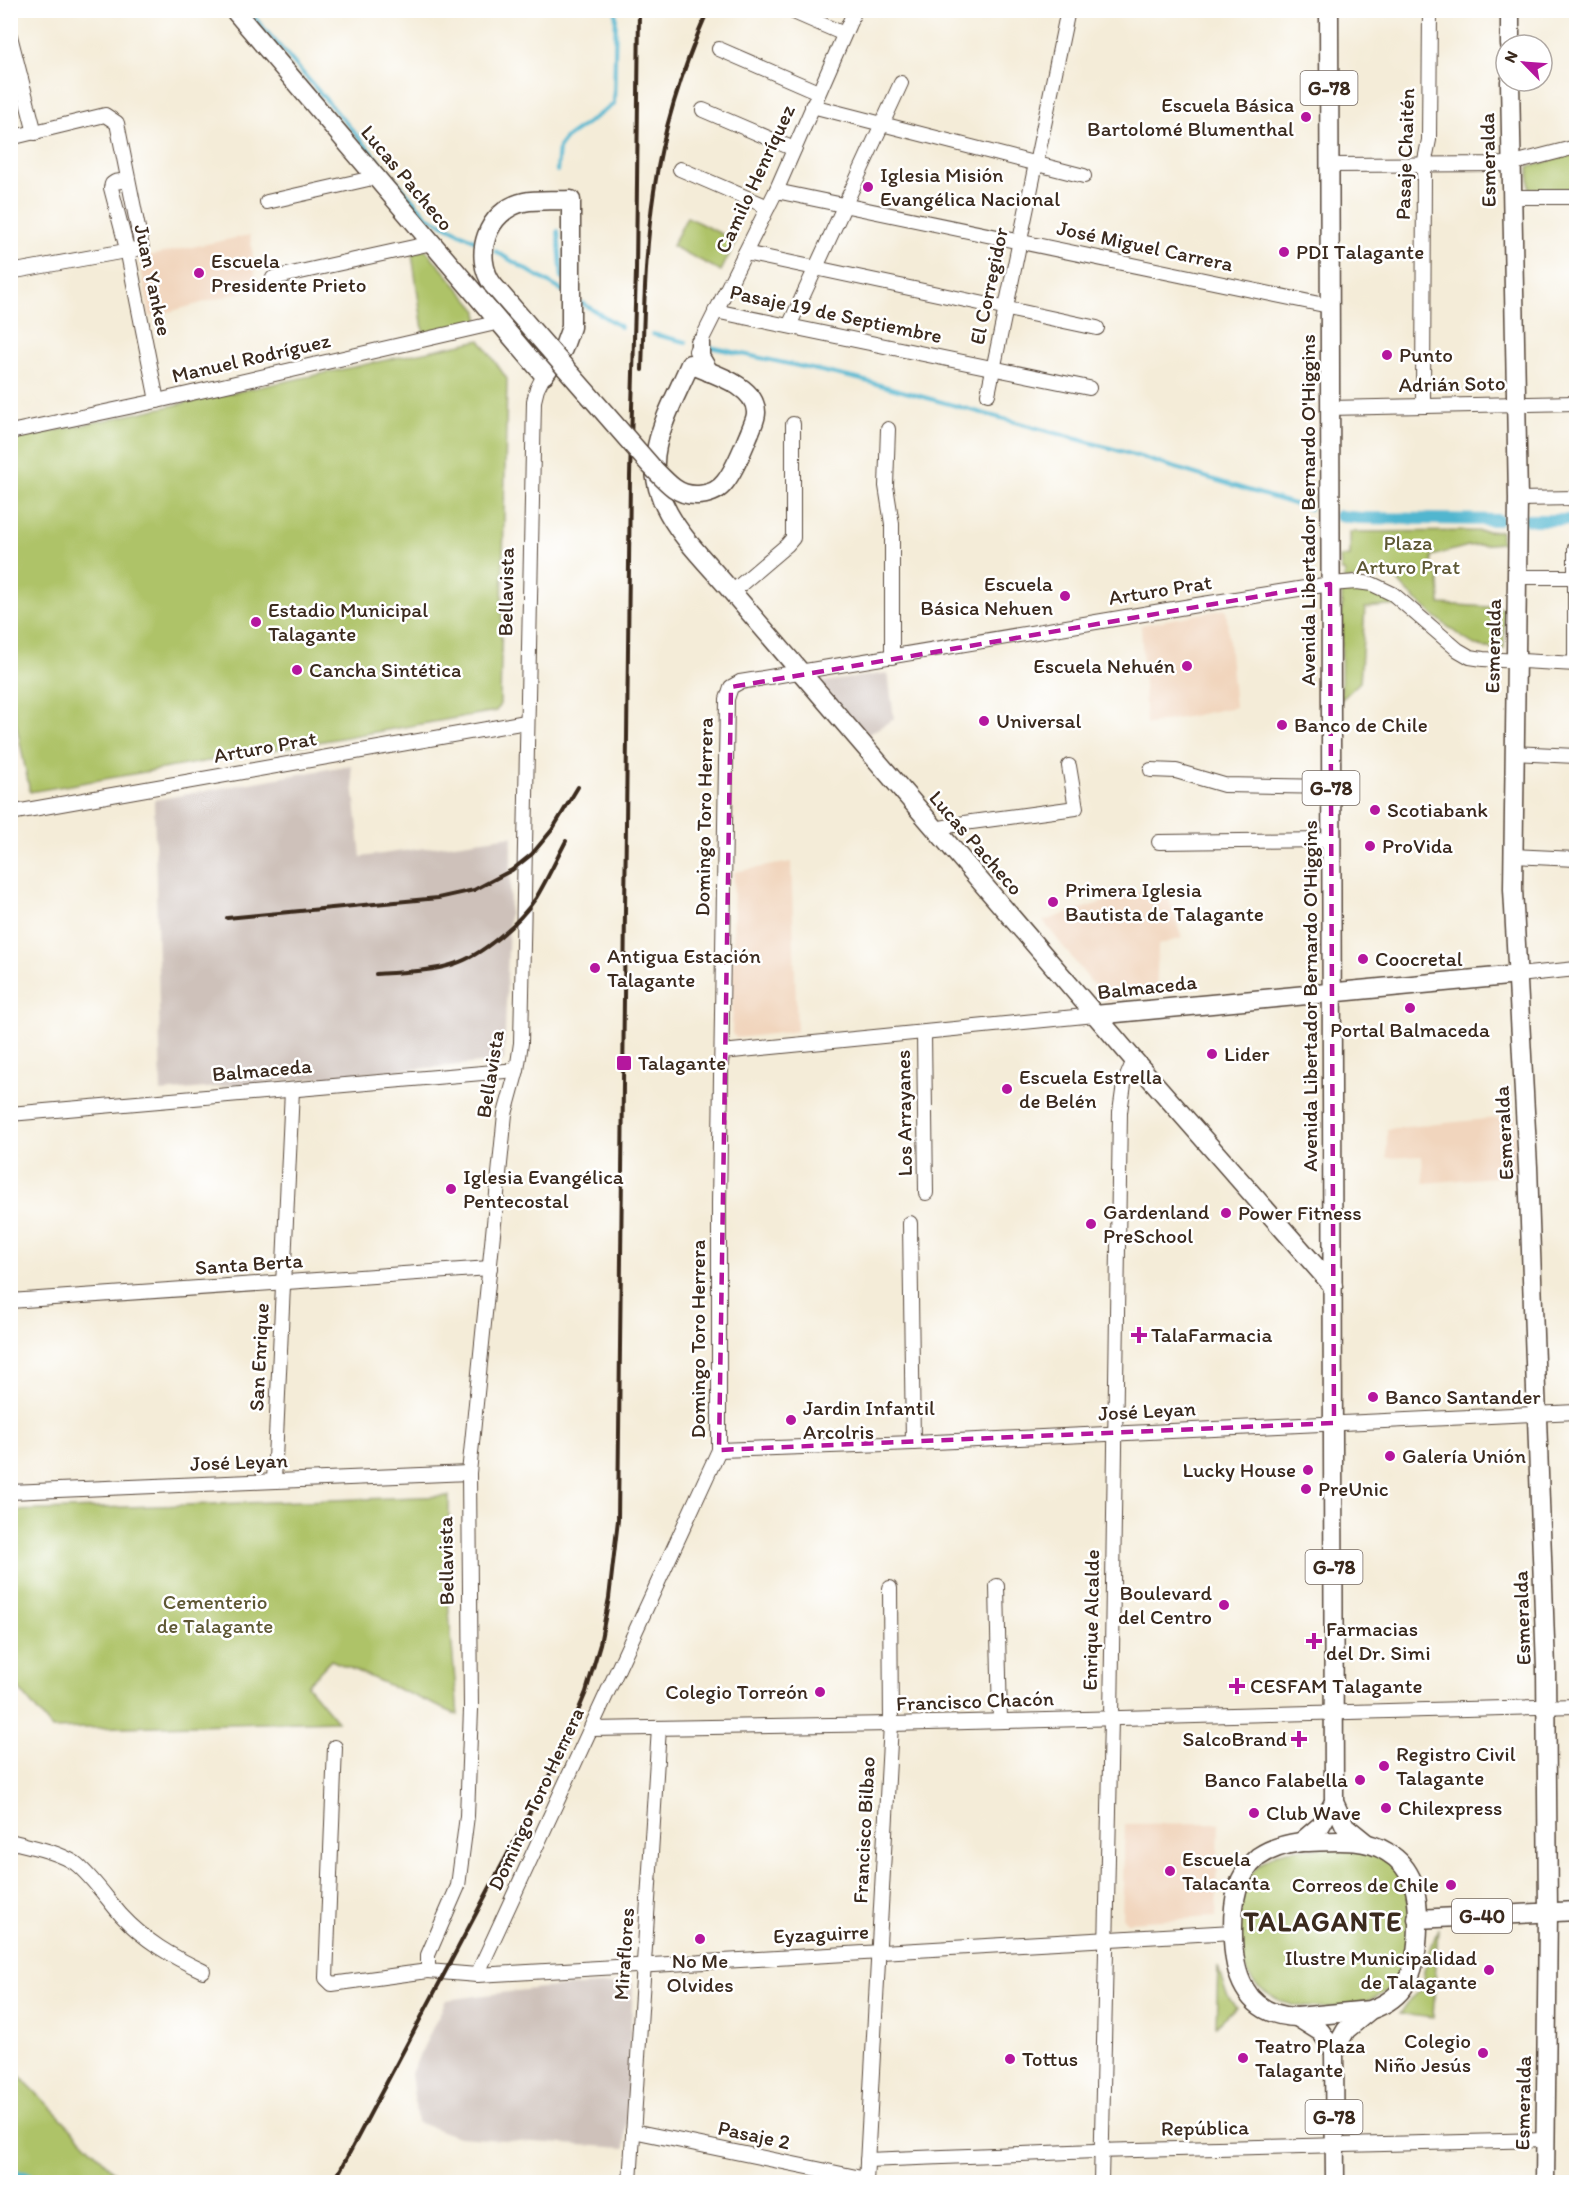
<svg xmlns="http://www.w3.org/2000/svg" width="1587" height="2193" font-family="Itim,sans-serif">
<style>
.built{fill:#f1d5bd}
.industrial{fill:#cec1ba}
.green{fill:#aec367;stroke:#747642;stroke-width:1.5}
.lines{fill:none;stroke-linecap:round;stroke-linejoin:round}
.stream{stroke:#51b6cf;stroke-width:4}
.canal{stroke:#51b6cf;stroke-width:12}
.river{stroke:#51b6cf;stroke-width:21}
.minor-casing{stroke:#57473a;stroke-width:16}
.major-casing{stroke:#57473a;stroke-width:21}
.minor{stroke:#fff;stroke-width:14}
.major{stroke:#fff;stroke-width:18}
.rail{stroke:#3b2a1e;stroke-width:4}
.major-bridge-casing{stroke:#57473a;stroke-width:21;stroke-linecap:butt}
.major-bridge{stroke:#fff;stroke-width:18}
.marked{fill:none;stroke:#b5179e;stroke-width:4.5;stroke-dasharray:12 8;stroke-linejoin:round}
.poi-dot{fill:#b5179e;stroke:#fff;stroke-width:2}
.labels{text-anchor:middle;stroke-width:5;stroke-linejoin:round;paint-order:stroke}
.shield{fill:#fff;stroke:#766a62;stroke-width:1.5}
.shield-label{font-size:20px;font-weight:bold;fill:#3b2a1e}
.poi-label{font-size:21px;fill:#3b2a1e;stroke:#fff;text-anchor:start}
.street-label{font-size:21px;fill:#3b2a1e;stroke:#fff}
.park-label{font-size:21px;fill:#5e5834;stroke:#fff}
.district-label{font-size:27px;font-weight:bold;letter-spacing:1.5px;fill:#3b2a1e;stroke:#fff}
</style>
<rect width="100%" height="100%" fill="#fff"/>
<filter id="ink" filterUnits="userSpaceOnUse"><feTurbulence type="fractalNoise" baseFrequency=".0167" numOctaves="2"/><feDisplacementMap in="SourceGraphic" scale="12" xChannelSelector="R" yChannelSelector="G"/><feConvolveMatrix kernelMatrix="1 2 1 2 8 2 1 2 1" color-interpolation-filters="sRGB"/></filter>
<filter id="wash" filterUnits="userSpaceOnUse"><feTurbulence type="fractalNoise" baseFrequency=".008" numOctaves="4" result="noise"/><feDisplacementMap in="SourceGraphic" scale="24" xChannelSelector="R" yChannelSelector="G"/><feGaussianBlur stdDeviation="1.35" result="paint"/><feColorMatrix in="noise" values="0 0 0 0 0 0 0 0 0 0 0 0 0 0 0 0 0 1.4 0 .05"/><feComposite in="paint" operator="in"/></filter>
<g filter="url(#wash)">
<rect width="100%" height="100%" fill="#f4ecd8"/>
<g class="built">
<path d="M250 235 257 288 150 317 139 258Z"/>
<path d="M1226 609 1235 707 1146 725 1141 625Z"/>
<path d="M791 862 797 1031 737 1038 732 1034 734 872Z"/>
<path d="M1164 886 1182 938 1158 945 1156 994 1106 1001 1043 921 1141 890Z"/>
<path d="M1516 1116 1518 1175 1424 1183 1422 1156 1387 1158V1129Z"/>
<path d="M1219 1823 1216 1917 1127 1922 1122 1917 1125 1824Z"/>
</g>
<g class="industrial">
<path d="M888 673 894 719 867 735 822 686 823 682Z"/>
<path d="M351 765 361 857 512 836 504 1061 161 1092 154 800Z"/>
<path d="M633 1983 625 2148 458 2137 417 2122 411 2073 446 2000 541 1988Z"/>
</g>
<g class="green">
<path d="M1576 153V190L1529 189V167Z"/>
<path d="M687 217 736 241 721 271 672 246Z"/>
<path d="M425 249 478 311V322L424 336 412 254Z"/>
<path d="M480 340 507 379 500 704 496 711 30 792 11 698V440Z"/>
<path d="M1501 531V543L1468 546 1432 556V566L1439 578 1440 604 1505 608 1504 649C1496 648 1484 649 1477 646 1459 638 1399 589 1393 573L1384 572 1381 577 1344 580 1345 572 1341 570 1340 557 1350 556V532Z"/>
<path d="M1361 589 1384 593 1401 605 1365 608 1360 682 1341 700 1342 594 1345 591Z"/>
<path d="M449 1496 448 1600 458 1715 331 1660 307 1685 337 1721 52 1729 11 1679V1511Z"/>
<path d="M1346 1847C1363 1852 1384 1855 1396 1868 1414 1888 1411 1936 1406 1961 1404 1971 1397 1981 1390 1988 1370 2008 1311 2012 1286 2003 1275 1999 1267 1994 1258 1987 1233 1966 1233 1892 1256 1868 1261 1863 1275 1853 1283 1851 1295 1847 1331 1848 1346 1847Z"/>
<path d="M1438 1928 1433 2018 1400 2014 1409 2001 1423 1988 1424 1971Z"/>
<path d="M1218 1966C1222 1981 1225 1996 1236 2007L1216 2026Z"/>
<path d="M11 2067 124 2182H11Z"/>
</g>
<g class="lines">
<g class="stream">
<path d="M248 10 427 216 476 241"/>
<path d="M557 171 559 147 566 138 614 104 616 10"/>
<path d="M558 231 562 279"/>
<path d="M495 251 563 291"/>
<path d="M582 303 621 327"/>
<path d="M652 334 686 342"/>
<path d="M710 347 858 379 1117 450 1310 509"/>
</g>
<g class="canal">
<path d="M1340 516 1361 518 1498 520"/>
<path d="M1528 520H1576"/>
</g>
<path class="river" d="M10 2180 27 2182"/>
</g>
</g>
<g filter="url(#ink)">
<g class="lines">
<defs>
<g id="minor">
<path d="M789 10 844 34"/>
<path d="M10 36 35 133"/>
<path d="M719 49 818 92"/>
<path d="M812 106 1084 176"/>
<path d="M703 110 794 149"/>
<path d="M10 138 105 115 117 123 142 248 10 272"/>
<path d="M1329 165 1510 164 1576 147"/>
<path d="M680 169 768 207"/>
<path d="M127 180 115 182 112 184 111 188 127 249 157 401"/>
<path d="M776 191 1329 306"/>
<path d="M1511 197H1576"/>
<path d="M267 202 377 177"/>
<path d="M745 253 1097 328"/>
<path d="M273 278 432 243"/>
<path d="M715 311 1089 388"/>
<path d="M789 326 901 83"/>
<path d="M696 351 776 191 855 10"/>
<path d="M544 375 537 389 534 401 521 1043 517 1070 505 1114 469 1473 471 1709 467 1816 458 1886 428 1955V1971L477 1975 1233 1932"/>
<path d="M988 394 1068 10"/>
<path d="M1423 406 1424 165 1429 140 1430 10"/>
<path d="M1329 408 1576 403"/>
<path d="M888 429 886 486 892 524V657"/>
<path d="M10 432 157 401 500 322"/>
<path d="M1518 499 1576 498"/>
<path d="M1575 548V664"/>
<path d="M1516 577H1575"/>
<path d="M732 592 787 545 793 538V424"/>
<path d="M1514 753 1576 756"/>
<path d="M1151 770 1176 771 1224 785 1331 787"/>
<path d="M10 813 526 722"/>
<path d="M935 829 964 823 1076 808 1069 766"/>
<path d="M1159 842 1332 840"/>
<path d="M1514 856 1576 859"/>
<path d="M1518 975 1576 969"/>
<path d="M924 1033 926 1193"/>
<path d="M722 1052 1095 1015"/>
<path d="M10 1114 517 1070"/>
<path d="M910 1223 913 1443"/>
<path d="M10 1301 490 1268"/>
<path d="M719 1450 913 1443 1576 1412"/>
<path d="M274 1481 292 1090"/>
<path d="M10 1492 469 1473"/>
<path d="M997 1586 1000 1721"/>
<path d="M591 1729 891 1724 1576 1706"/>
<path d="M335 1747 326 1978 332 1984 428 1971"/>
<path d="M10 1841C31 1847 57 1851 75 1863 90 1874 108 1900 121 1915 145 1941 171 1956 203 1971"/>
<path d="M477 1975 719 1450V1203L727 699 731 687 740 682 1197 605 1330 584 1357 582 1372 584 1393 594 1458 650 1470 657 1483 659 1576 664"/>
<path d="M633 2131 866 2179"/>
<path d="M867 2160 1095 2151 1545 2140"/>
<path d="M630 2182 659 1728"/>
<path d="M866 2182 891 1724 890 1588"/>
<path d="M1101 2182 1111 1718 1120 1112 1124 1084 1134 1060"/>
</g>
<g id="major">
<path d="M234 10 544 375 563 349 571 327V200C556 201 538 199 524 202 487 210 472 256 493 285"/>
<path d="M1329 10 1334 1802 1345 1826 1366 1843"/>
<path d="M1510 45V10"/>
<path d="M1510 81 1518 499 1513 889 1528 1167 1546 1668 1548 1913 1545 2182"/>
<path d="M700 343V357L709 372"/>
<path d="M750 432C752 426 756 419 756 413 757 385 710 373 690 364 679 390 663 418 657 446 643 506 698 551 732 592L1134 1060 1333 1286"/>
<path d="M1095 1015 1518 975"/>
<path d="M1301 1842C1329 1842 1363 1836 1387 1852 1399 1859 1408 1870 1413 1883 1421 1907 1420 1961 1406 1983 1398 1997 1385 2005 1370 2010L1297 2017C1244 2016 1232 1972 1233 1928 1233 1902 1236 1875 1258 1857 1271 1848 1286 1844 1301 1842Z"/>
<path d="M1301 1842 1321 1825 1334 1802"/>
<path d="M1417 1919 1576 1911"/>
<path d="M1297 2017 1321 2032 1334 2051"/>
<path d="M1335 2182 1334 2051 1346 2030 1369 2011"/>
</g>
</defs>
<use href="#minor" class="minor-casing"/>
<use href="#major" class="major-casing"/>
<use href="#minor" class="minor"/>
<use href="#major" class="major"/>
<g class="rail">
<path d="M642 370C644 310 645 250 654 191 663 129 683 67 708 10"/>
<path d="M227 918 438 898 474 890 512 870 532 854 552 830 578 787"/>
<path d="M376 974C401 972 430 972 454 964 483 955 519 923 536 898 547 880 556 860 566 841"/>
<path d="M334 2182 559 1757 586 1692 600 1644 609 1598 618 1520 630 476 636 271 639 10"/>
</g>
<defs>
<path id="major-bridge" d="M493 285 651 466C658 473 666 482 674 488 689 499 714 497 725 482 736 468 743 448 750 432"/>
</defs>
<use href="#major-bridge" class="major-bridge-casing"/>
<use href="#major-bridge" class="major-bridge"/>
</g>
</g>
<path class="marked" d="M1330 584 1334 1423 719 1450 731 687Z"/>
<g class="poi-dot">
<circle cx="1306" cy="117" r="6"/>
<circle cx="868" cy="187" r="6"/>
<circle cx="1284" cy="252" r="6"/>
<circle cx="199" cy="273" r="6"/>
<circle cx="1387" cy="355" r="6"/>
<circle cx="1065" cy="596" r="6"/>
<circle cx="256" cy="622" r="6"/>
<circle cx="1187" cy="666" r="6"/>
<circle cx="297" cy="670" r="6"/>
<circle cx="984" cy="721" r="6"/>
<circle cx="1282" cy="725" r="6"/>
<circle cx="1375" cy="810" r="6"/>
<circle cx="1370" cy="846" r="6"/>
<circle cx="1053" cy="902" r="6"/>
<circle cx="1363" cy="959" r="6"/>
<circle cx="595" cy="968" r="6"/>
<circle cx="1410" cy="1008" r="6"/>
<circle cx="1212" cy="1054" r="6"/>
<rect x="616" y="1055" width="16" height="16" rx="3"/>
<circle cx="1007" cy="1089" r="6"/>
<circle cx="451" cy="1189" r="6"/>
<circle cx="1226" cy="1213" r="6"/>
<circle cx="1091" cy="1224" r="6"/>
<path d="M1136 1326h6v6h6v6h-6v6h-6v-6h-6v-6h6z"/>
<circle cx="1373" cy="1397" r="6"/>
<circle cx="791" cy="1420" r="6"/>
<circle cx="1390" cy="1456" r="6"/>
<circle cx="1308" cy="1470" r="6"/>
<circle cx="1306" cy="1489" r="6"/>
<circle cx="1224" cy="1605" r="6"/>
<path d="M1311 1632h6v6h6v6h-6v6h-6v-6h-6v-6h6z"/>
<path d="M1234 1677h6v6h6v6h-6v6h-6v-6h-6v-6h6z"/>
<circle cx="820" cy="1692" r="6"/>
<path d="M1296 1730h6v6h6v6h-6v6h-6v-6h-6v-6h6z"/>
<circle cx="1384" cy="1766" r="6"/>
<circle cx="1360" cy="1780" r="6"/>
<circle cx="1386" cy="1808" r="6"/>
<circle cx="1254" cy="1813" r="6"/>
<circle cx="1170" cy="1871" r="6"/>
<circle cx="1451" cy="1885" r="6"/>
<circle cx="700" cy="1939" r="6"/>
<circle cx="1489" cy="1970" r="6"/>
<circle cx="1483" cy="2053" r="6"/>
<circle cx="1243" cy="2058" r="6"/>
<circle cx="1010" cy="2059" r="6"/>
</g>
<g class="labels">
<g class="shield">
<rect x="1300.5" y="71" width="57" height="34" rx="4.5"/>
<rect x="1302.5" y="771" width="57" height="34" rx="4.5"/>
<rect x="1305.5" y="1550" width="57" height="34" rx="4.5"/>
<rect x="1452" y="1899" width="60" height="34" rx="4.5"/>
<rect x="1305.5" y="2100" width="57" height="34" rx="4.5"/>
</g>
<g class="shield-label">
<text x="1329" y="95">G-78</text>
<text x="1331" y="795">G-78</text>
<text x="1334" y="1574">G-78</text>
<text x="1482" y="1923">G-40</text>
<text x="1334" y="2124">G-78</text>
</g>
<g class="poi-label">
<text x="1294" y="112" text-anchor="end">Escuela Básica<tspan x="1294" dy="24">Bartolomé Blumenthal</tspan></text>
<text x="880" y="182">Iglesia Misión<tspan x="880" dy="24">Evangélica Nacional</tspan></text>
<text x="1296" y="259">PDI Talagante</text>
<text x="211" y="268">Escuela<tspan x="211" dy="24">Presidente Prieto</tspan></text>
<text x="1399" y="362">Punto</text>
<text x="1053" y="591" text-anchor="end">Escuela<tspan x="1053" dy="24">Básica Nehuen</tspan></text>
<text x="268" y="617">Estadio Municipal<tspan x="268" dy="24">Talagante</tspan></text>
<text x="1175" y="673" text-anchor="end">Escuela Nehuén</text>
<text x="309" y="677">Cancha Sintética</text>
<text x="996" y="728">Universal</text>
<text x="1294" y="732">Banco de Chile</text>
<text x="1387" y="817">Scotiabank</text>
<text x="1382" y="853">ProVida</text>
<text x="1065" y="897">Primera Iglesia<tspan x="1065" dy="24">Bautista de Talagante</tspan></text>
<text x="607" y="963">Antigua Estación<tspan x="607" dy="24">Talagante</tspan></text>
<text x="1375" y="966">Coocretal</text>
<text x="1410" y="1037" text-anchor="middle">Portal Balmaceda</text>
<text x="1224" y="1061">Lider</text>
<text x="638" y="1070">Talagante</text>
<text x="1019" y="1084">Escuela Estrella<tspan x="1019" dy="24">de Belén</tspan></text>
<text x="463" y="1184">Iglesia Evangélica<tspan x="463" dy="24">Pentecostal</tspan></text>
<text x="1103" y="1219">Gardenland<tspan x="1103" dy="24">PreSchool</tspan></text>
<text x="1238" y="1220">Power Fitness</text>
<text x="1151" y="1342">TalaFarmacia</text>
<text x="1385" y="1404">Banco Santander</text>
<text x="803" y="1415">Jardin Infantil<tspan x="803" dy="24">Arcolris</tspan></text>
<text x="1402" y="1463">Galería Unión</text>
<text x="1296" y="1477" text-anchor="end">Lucky House</text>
<text x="1318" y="1496">PreUnic</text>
<text x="1212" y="1600" text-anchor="end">Boulevard<tspan x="1212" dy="24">del Centro</tspan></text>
<text x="1326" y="1636">Farmacias<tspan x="1326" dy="24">del Dr. Simi</tspan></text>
<text x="1250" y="1693">CESFAM Talagante</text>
<text x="808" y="1699" text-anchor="end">Colegio Torreón</text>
<text x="1287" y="1746" text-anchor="end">SalcoBrand</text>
<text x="1396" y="1761">Registro Civil<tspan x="1396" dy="24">Talagante</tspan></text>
<text x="1348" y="1787" text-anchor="end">Banco Falabella</text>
<text x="1398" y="1815">Chilexpress</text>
<text x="1266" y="1820">Club Wave</text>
<text x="1182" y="1866">Escuela<tspan x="1182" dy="24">Talacanta</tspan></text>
<text x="1439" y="1892" text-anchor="end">Correos de Chile</text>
<text x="1477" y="1965" text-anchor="end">Ilustre Municipalidad<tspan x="1477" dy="24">de Talagante</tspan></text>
<text x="700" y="1968" text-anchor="middle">No Me<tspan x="700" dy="24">Olvides</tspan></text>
<text x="1471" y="2048" text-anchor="end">Colegio<tspan x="1471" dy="24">Niño Jesús</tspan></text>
<text x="1255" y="2053">Teatro Plaza<tspan x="1255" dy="24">Talagante</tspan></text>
<text x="1022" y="2066">Tottus</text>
</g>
<g class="street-label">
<text transform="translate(1405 154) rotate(-88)" y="7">Pasaje Chaitén</text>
<text transform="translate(1488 160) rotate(-91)" y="7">Esmeralda</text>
<text transform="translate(407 178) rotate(50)" y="7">Lucas Pacheco</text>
<text transform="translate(755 179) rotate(-65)" y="7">Camilo Henríquez</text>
<text transform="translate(1145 246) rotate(12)" y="7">José Miguel Carrera</text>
<text transform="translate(153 280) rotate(78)" y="7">Juan Yankee</text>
<text transform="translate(989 286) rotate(-78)" y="7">El Corregidor</text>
<text transform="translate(836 314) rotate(12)" y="7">Pasaje 19 de Septiembre</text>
<text transform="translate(251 358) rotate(-13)" y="7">Manuel Rodríguez</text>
<text transform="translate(1452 384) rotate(-1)" y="7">Adrián Soto</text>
<text transform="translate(1308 510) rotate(-90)" y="7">Avenida Libertador Bernardo O'Higgins</text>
<text transform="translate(1160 590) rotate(-9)" y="7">Arturo Prat</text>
<text transform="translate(506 592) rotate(-89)" y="7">Bellavista</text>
<text transform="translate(1493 646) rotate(-89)" y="7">Esmeralda</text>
<text transform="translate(265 747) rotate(-10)" y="7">Arturo Prat</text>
<text transform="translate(704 817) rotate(-89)" y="7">Domingo Toro Herrera</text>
<text transform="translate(976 843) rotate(49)" y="7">Lucas Pacheco</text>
<text transform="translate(1147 987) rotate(-6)" y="7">Balmaceda</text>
<text transform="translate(1310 996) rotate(-90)" y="7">Avenida Libertador Bernardo O'Higgins</text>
<text transform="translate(262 1070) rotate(-5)" y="7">Balmaceda</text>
<text transform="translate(490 1074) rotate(-81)" y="7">Bellavista</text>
<text transform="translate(904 1113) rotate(-91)" y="7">Los Arrayanes</text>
<text transform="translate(1504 1133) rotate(-93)" y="7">Esmeralda</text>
<text transform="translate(249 1264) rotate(-4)" y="7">Santa Berta</text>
<text transform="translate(698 1339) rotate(-90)" y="7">Domingo Toro Herrera</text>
<text transform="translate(259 1357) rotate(-87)" y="7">San Enrique</text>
<text transform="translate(1147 1411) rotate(-3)" y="7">José Leyan</text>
<text transform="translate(239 1462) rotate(-2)" y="7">José Leyan</text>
<text transform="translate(446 1561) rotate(-91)" y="7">Bellavista</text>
<text transform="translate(1522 1618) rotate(-92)" y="7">Esmeralda</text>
<text transform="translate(1091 1620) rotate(-89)" y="7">Enrique Alcalde</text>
<text transform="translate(975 1701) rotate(-2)" y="7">Francisco Chacón</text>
<text transform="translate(536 1799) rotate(-65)" y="7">Domingo Toro Herrera</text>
<text transform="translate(864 1830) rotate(-87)" y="7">Francisco Bilbao</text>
<text transform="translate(821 1934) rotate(-3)" y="7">Eyzaguirre</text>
<text transform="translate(624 1954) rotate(-86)" y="7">Miraflores</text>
<text transform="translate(1523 2103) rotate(-89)" y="7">Esmeralda</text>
<text transform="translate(1205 2128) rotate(-1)" y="7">República</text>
<text transform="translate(754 2135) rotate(12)" y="7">Pasaje 2</text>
</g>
<g class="park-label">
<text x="1408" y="550">Plaza<tspan x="1408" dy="24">Arturo Prat</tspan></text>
<text x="215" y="1609">Cementerio<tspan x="215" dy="24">de Talagante</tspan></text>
</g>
<g class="district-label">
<text x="1323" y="1931">TALAGANTE</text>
</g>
</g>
<rect width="1587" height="2193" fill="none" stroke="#fff" stroke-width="36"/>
<g transform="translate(1524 63) rotate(295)"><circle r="28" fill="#ffffff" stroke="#b1aaa5" stroke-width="1.5"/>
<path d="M0-4.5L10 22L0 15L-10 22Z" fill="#b5179e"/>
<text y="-9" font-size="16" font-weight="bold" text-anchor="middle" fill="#3b2a1e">N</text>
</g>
</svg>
